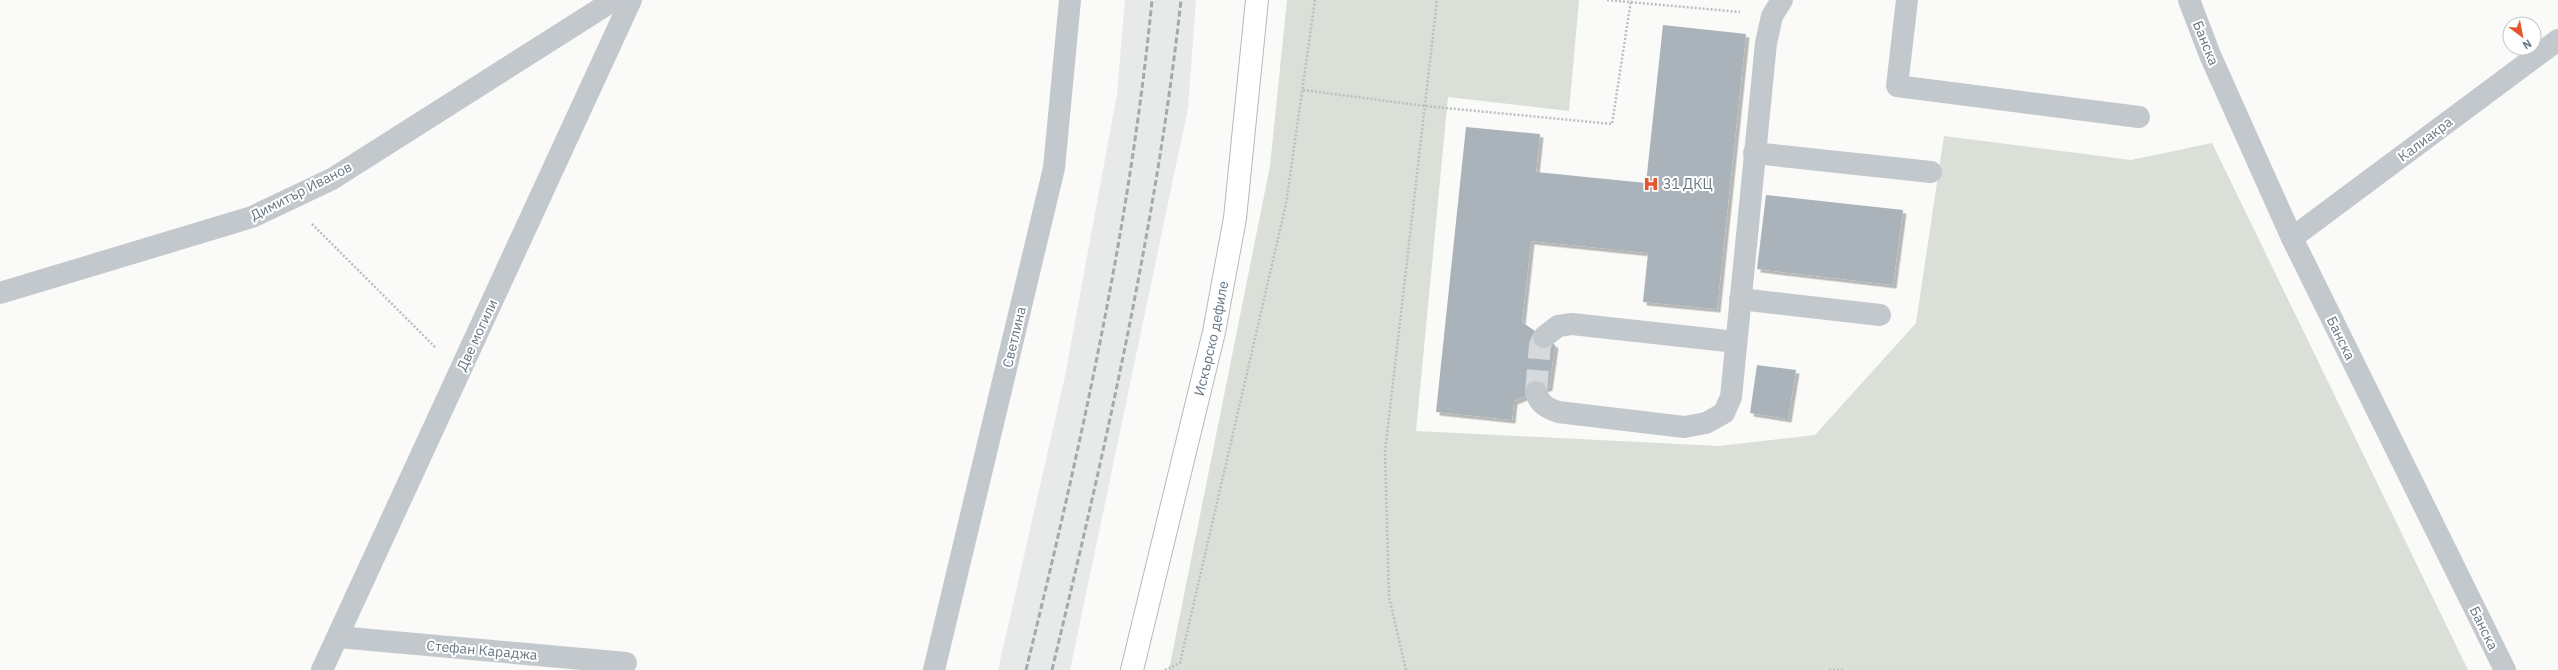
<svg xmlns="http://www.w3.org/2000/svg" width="2558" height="670" font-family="'IBM Plex Sans',sans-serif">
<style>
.built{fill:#e8e9e9}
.green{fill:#dadfd7}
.building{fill:#aab3b9;filter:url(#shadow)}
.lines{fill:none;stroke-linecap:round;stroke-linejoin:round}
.minor-tunnel{stroke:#d5d9db;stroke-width:22;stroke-dasharray:22 11;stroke-linecap:butt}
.major-casing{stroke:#b5babe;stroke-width:24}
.path{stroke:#bbbfc2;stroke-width:2.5;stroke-dasharray:2 2;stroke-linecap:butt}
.minor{stroke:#c3c8cc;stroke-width:22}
.major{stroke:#fff;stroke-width:22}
.rail{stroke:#a2aab0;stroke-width:3;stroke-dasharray:6 3;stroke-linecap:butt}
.labels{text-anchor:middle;stroke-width:4;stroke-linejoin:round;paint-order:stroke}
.street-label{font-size:14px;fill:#657683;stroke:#fff}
.poi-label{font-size:14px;fill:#657683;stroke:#fff;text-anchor:start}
</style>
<defs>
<filter id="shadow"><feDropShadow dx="3.5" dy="3.5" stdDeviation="0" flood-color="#0004"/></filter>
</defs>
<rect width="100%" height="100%" fill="#fafaf8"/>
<path class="built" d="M1125 0H1196L1188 108 1070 670H998L1065 376 1117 94Z"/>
<path class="green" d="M1287 0H1579L1569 111 1448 97 1416 431 1719 446 1815 435 1916 323 1944 136 2131 160 2212 143 2468 670H1169L1270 166Z"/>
<g class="building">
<path d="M1663 25 1746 34 1717 309 1643 302 1648 253 1531 241 1522 322 1555 345 1549 387 1514 401 1512 420 1436 412 1466 127 1540 134 1536 172 1646 183Z"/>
<path d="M1766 195 1903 210 1893 285 1757 269Z"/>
<path d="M1757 365 1796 370 1788 419 1750 413Z"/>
</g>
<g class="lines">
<path class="minor-tunnel" d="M1536 392 1540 345 1544 337"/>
<defs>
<g id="major">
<path id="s1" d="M1132 670 1214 332 1235 218 1257 0"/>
</g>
</defs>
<use href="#major" class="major-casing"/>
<g class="path">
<path d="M1607 0 1740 12"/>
<path d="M1303 90 1425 106 1612 124 1631 0"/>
<path d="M312 224 436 348"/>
<path d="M1165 670 1180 663 1286 204 1315 0"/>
<path d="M1406 670 1389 597 1385 452 1437 0"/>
<path d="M1829 670H1843"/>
</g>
<g class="minor">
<path d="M1907 0 1897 86 2139 117"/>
<path d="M2189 0 2210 55 2292 238 2505 670"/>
<path d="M1754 153 1931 172"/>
<path d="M2292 238 2558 40"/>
<path d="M0 293 252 217 332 179 614 0"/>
<path d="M1740 299 1880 315"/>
<path d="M1544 337 1558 326 1572 324 1736 342"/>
<path d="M1536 392C1539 404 1547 408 1558 412L1684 427 1706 423 1724 413 1731 397 1766 43 1772 16 1782 0"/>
<path d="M338 637 626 663"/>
<path d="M322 670 631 0"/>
<path d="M934 670 1054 168 1070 0"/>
</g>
<use href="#major" class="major"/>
<g class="rail">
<path d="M1026 670C1080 450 1130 226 1152 0"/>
<path d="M1052 670C1105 449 1156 227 1181 0"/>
</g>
</g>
<defs>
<symbol id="hospital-bare" viewBox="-9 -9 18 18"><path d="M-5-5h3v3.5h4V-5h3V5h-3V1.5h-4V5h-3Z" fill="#e4572e" stroke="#fff" stroke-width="2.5" paint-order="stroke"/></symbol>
</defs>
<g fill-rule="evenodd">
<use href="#hospital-bare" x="1640" y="173" width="22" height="22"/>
</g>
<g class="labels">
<g class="street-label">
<text transform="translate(2206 43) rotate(68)" y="5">Банска</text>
<text transform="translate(2425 139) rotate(-37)" y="5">Калиакра</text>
<text transform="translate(301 191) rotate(-27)" y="5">Димитър Иванов</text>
<text transform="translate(477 335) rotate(-65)" y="5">Две могили</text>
<text transform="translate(1014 337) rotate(-77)" y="5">Светлина</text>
<text dy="5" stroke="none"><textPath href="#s1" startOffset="341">Искърско дефиле</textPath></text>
<text transform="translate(2341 338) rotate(64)" y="5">Банска</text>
<text transform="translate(2484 628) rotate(64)" y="5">Банска</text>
<text transform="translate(482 650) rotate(5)" y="5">Стефан Караджа</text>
</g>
<g class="poi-label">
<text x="1663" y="189">31 ДКЦ</text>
</g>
</g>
<g transform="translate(2522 36) rotate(148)"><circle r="19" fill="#ffffff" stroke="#c1c8cd"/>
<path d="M0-3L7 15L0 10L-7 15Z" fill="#e4572e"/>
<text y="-6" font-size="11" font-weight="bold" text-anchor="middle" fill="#657683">N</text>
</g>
</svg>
